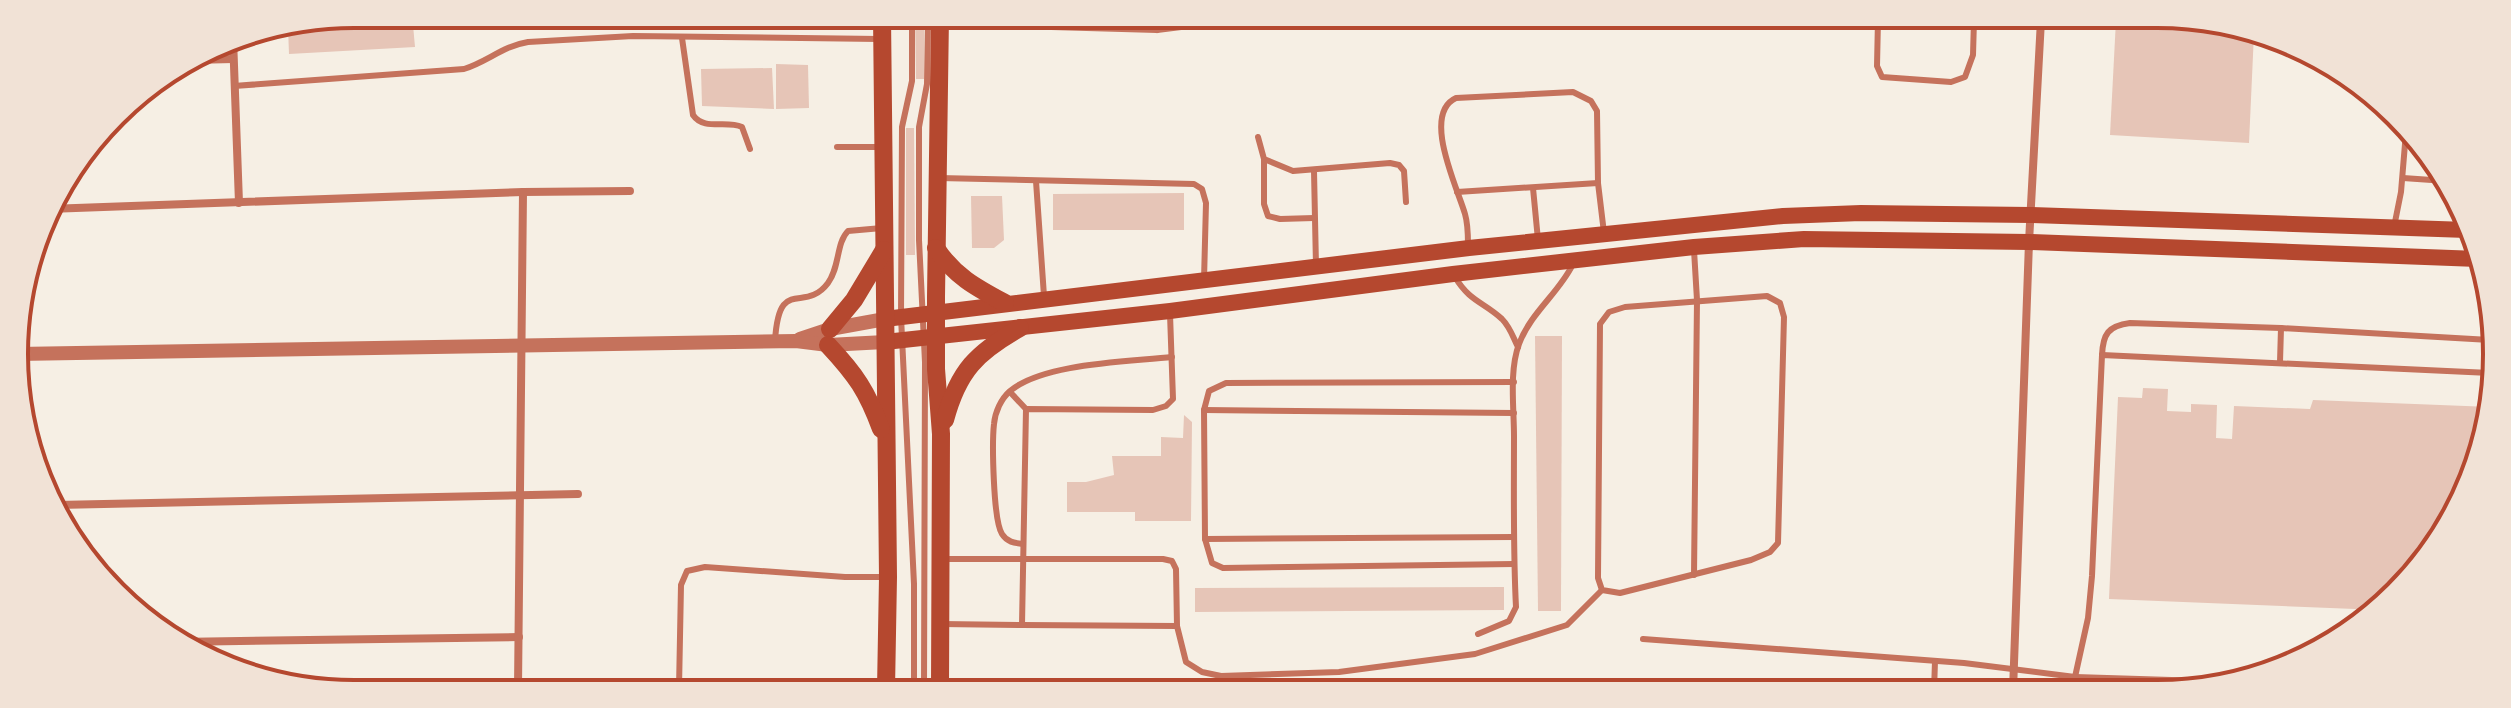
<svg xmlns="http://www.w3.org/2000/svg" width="2511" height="708" font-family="'Exo 2',sans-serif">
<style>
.building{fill:#e6c5b7}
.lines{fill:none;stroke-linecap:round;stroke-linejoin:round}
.service{stroke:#c5725c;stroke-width:6}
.minor{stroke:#c5725c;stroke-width:8}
.tertiary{stroke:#c5725c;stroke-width:14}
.secondary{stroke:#b5482f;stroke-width:16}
.primary{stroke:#b5482f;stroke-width:18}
.rim{fill:none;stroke:#b5482f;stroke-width:4}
</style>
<rect width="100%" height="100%" fill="#f6efe4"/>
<g class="building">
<path d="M354 14H412L415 47 289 54 288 27Z"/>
<path d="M915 16H924V79H916Z"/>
<path d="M2116 20H2223L2254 33 2249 143 2110 135Z"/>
<path d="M776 64 808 65 809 108 776 109Z"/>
<path d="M772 68 774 109 702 106 701 69Z"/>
<path d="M906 128H914L915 255H906Z"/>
<path d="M1184 193V230H1053V194Z"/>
<path d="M971 196H1002L1004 240 994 248H972Z"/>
<path d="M1535 336H1562L1561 611H1538Z"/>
<path d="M2143 388 2168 389 2167 411 2191 412V404L2217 405 2216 438 2232 439 2234 406 2310 409 2313 400 2491 407V420L2452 524 2380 610 2109 599 2118 397 2142 398Z"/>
<path d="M1184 415 1192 422 1191 521H1135V512H1067V482H1086L1114 475 1112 456H1161V437L1183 438Z"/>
<path d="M1504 587V610L1195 612V588Z"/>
</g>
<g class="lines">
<g class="service">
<path d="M912 16V81L902 127 901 317 914 584V689"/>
<path d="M1878 19 1877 66 1882 77 1951 82 1965 77 1973 55 1974 20"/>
<path d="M682 38 693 115C704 131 726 120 742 127L750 149"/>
<path d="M234 86 464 69C487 62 503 46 528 42L633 36 879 39"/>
<path d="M1258 137 1264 159 1293 171 1390 163 1399 165 1404 171 1406 202"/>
<path d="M837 147H882"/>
<path d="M1264 159V204L1268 216 1280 219 1314 218"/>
<path d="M1314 171 1316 266"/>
<path d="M939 178 1194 184 1202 189 1206 203 1204 280"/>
<path d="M2403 178 2446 181"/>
<path d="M1036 181 1044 296"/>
<path d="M1533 188 1538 240"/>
<path d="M1457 192 1598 183"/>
<path d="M2394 227 2401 192 2406 132"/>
<path d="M1468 245C1468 235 1468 224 1465 214 1458 189 1421 114 1456 98L1573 92 1591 101 1597 111 1598 183 1604 233"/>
<path d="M1455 277C1470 302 1484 302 1502 319 1510 327 1513 337 1518 347"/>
<path d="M1767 296 1780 303 1784 317 1778 543 1770 552 1751 560 1620 593 1602 590 1598 578 1600 324 1609 312 1625 307Z"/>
<path d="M775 341C779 274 804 315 828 283 840 267 836 243 848 231L882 228"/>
<path d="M2102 355C2103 334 2108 326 2130 323L2281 328 2490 340"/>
<path d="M2280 362 2281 328"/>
<path d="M1514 382 1226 383 1209 391 1204 410 1205 539 1212 563 1223 568 1514 564"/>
<path d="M1010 392 1026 409"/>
<path d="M1204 410 1514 413"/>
<path d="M1205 539 1514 537"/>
<path d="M1023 544C1014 543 1007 542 1002 534 993 520 992 442 994 424 995 412 1001 399 1010 391 1044 363 1127 362 1172 357"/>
<path d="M944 559H1163L1172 561 1176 569 1177 626 1022 625"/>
<path d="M1694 575 1697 300 1694 250"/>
<path d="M941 624 1022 625 1026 409 1153 410 1166 406 1173 399 1170 314"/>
<path d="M1177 626 1186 662 1202 672 1221 676 1339 672 1475 654 1567 625 1602 590"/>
<path d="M1478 634 1509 621 1516 607C1513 550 1514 493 1514 436 1514 407 1509 371 1519 344 1531 312 1559 293 1573 264"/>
<path d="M1643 639 1964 663 2075 677 2088 618 2092 576 2102 355 2490 373"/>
<path d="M2075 677 2236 682"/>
<path d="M679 688 681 585 687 571 705 567 845 577H885"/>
<path d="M924 689 925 362 919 240V127L927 84 928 16"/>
<path d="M1934 691 1935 661"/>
</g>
<g class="minor">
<path d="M940 23 1157 29 1181 26 1202 17"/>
<path d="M1157 29 1169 17"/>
<path d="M233 38 239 203"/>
<path d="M192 60 233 59"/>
<path d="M48 209 523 192 630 191"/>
<path d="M57 505 578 494"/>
<path d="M176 642 519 637"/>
<path d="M518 688 523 192"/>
<path d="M2013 691 2029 242 2041 20"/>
</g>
<g class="tertiary">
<path d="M800 339 830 329 885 319"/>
<path d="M17 354 796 341 828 345 885 342"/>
</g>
<g class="secondary">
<path d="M885 319 1469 248 1783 216 1861 213 2031 215 2467 230"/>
<path d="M885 342 1170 311 1453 274 1694 247 1804 239 2029 242 2478 259"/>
</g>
<g class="primary">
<path d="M882 16 888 577 886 689"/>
<path d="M940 16 936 297V369L941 434 940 689"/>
<path d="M936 248C954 276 977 288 1005 303"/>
<path d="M830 329 854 300 884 250"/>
<path d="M828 345C856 375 867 391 881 429"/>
<path d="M945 420C958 371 977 352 1020 328"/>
</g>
</g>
<path d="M0 0H2511V708H0ZM354 28H2157A326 326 0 0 1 2483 354V354A326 326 0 0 1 2157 680H354A326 326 0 0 1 28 354V354A326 326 0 0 1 354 28Z" fill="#f1e2d6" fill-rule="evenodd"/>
<path class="rim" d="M354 28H2157A326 326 0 0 1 2483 354V354A326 326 0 0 1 2157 680H354A326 326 0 0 1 28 354V354A326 326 0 0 1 354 28Z"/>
</svg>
